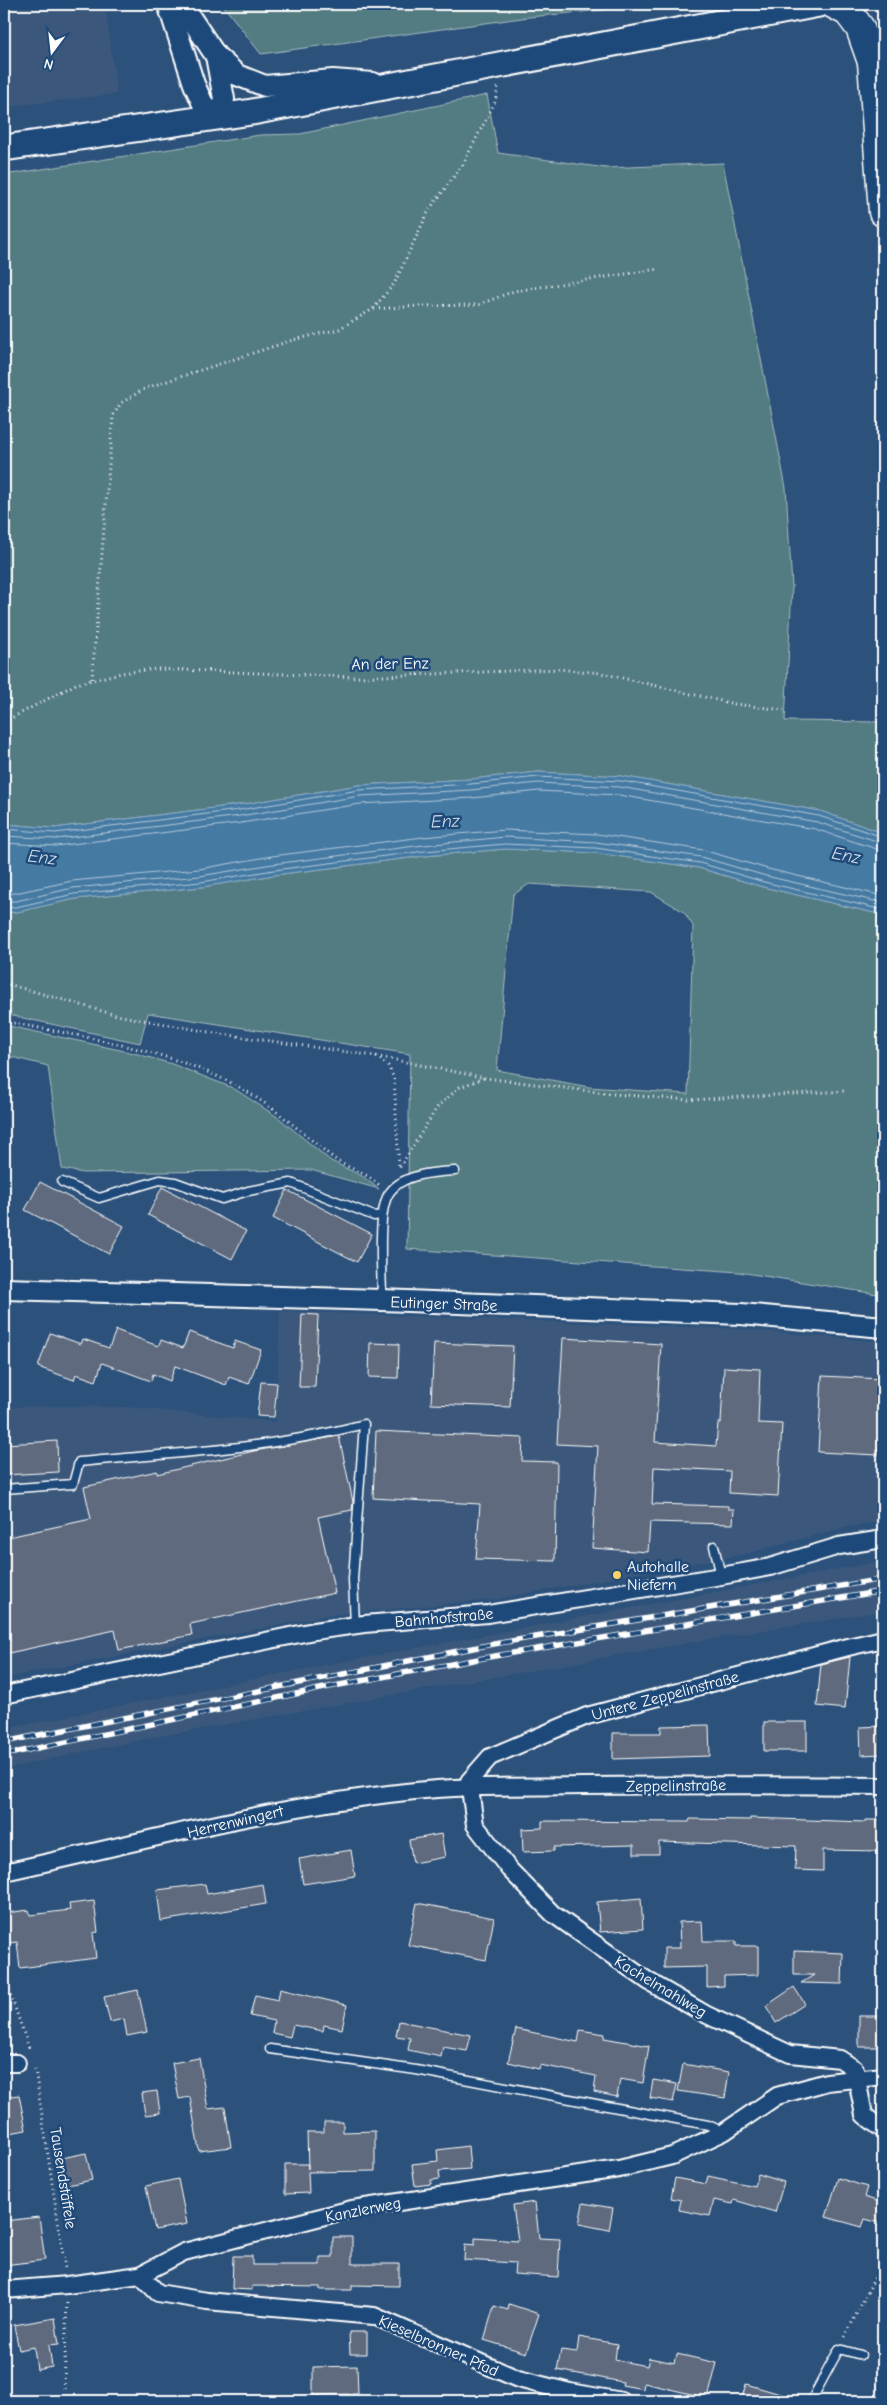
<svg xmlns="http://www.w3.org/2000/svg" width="887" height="2405" font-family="'Comic Neue',sans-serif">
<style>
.built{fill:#3b597c}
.green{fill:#537b82;stroke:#a9bdc0;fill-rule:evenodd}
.water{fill:#457aa3;stroke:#8fafc8}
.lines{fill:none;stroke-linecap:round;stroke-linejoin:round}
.shore{stroke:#b5cada;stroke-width:1}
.building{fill:#5e6b7e;stroke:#fff}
.service-casing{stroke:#fff;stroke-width:11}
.minor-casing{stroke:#fff;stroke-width:20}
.tertiary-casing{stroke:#fff;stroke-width:24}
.primary-casing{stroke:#fff;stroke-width:29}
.motorway-casing{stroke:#fff;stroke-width:31}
.path{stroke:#fff;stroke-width:3;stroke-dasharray:1 4;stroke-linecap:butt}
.service{stroke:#1f4a7a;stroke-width:8}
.minor{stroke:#1f4a7a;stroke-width:16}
.tertiary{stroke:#1f4a7a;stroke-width:20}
.primary{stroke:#1f4a7a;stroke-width:25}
.motorway{stroke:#1f4a7a;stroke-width:28}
.rail-casing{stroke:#fff;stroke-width:5.5}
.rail{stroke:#1f4a7a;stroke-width:4;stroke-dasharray:11;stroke-linecap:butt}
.poi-dot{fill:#ffd166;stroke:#1f4a7a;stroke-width:2}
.labels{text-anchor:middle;stroke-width:5;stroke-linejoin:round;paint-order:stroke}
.street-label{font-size:16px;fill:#fff;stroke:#1f4a7a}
.poi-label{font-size:16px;fill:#fff;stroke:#1f4a7a;text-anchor:start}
.water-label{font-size:18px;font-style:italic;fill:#d0dee8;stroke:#1f4a7a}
</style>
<rect width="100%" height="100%" fill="#2c517b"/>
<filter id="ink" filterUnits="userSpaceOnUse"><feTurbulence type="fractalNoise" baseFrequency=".02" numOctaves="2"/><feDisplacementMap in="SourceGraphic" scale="10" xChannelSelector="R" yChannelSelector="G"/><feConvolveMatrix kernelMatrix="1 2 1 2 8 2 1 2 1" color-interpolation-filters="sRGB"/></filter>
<g filter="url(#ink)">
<g class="built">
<path d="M4 4H105L117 94 4 107Z"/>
<path d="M280 1311 740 1329 883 1342V1521L845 1527 745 1554 497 1599 329 1615 4 1678V1409L26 1406 127 1407 276 1422Z"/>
<path d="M883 1561V1611L698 1641 149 1738 4 1769V1729L320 1666Z"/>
</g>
<g class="green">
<path d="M222 4H665L529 17 261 54Z"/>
<path d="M487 95 498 153 606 168 723 163 786 488 792 587 785 721 883 722V833L820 811 621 776 538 772 471 779 359 785 238 805 54 828 4 824V175L260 135 300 134Z"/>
<path d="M505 849 595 853 699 868 763 887 883 915V1295L739 1272 407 1249 410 1054 148 1013 140 1043 4 1014V913L17 912 75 899 202 887 274 875 425 856ZM529 884 651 892 684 912 693 926 688 1094 589 1087 497 1070 513 895Z"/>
<path d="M4 1025 134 1053 172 1064 233 1088 279 1118 331 1161 362 1176 379 1189 311 1170 83 1173 62 1169 48 1066 4 1055Z"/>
</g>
<path class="water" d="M538 772 621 776 820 811 883 833V915L763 887 699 868 595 853 505 849 425 856 274 875 202 887 75 899 17 912 4 913V824L54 828 238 805 359 785 471 779Z"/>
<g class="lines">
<g class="shore">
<path d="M4 829 55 833 239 810 359 790 471 784 538 777 621 781 819 816 883 837"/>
<path d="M4 836 56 839 240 816 360 796 471 790 538 783 620 787 817 822 883 843"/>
<path d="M4 843 56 846 241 823 360 804 472 798 539 791 619 795 815 829 883 851"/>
<path d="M4 894 15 893 72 881 199 869 272 856 423 837 505 830 597 834 703 850 768 869 883 896"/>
<path d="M4 901H16L73 888 200 876 273 864 424 845 505 837 596 842 701 857 766 876 883 903"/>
<path d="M4 908 16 907 74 894 201 882 274 870 425 851 505 844 595 848 700 863 764 882 883 910"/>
</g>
</g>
<g class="building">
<path d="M40 1182 124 1226 109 1254 25 1210Z"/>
<path d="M162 1187 246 1231 232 1259 148 1215Z"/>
<path d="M287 1190 372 1234 357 1262 273 1218Z"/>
<path d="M302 1314 318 1315 315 1387H299Z"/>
<path d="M116 1330 158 1346 161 1340 183 1348 189 1332 233 1348 235 1341 261 1350 249 1384 229 1377 226 1385 175 1366 170 1381 153 1374 151 1381 102 1363 96 1381 76 1374 74 1380 38 1367 50 1333 81 1344 83 1339 109 1348Z"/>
<path d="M563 1338 661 1344 655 1442 716 1446 718 1423H721L724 1367 760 1369 758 1423 782 1424 778 1496 729 1493 730 1471 654 1467 652 1504 728 1506V1509H734L733 1524 650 1522 648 1552 592 1548 598 1446 557 1444Z"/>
<path d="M370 1343 399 1344 398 1378 369 1377Z"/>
<path d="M434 1343 513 1346 510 1407 431 1404Z"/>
<path d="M822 1376 882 1379 878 1455 818 1452Z"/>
<path d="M261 1382 277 1383 274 1417 257 1416Z"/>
<path d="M376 1431 523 1438 522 1461 557 1462 555 1561 476 1559 480 1504 373 1498Z"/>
<path d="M339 1436 353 1502 352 1510 318 1517 335 1593 190 1624 192 1635 119 1650 115 1630 4 1654V1538L91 1519 84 1487 157 1471V1474L254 1451Z"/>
<path d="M57 1441 58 1472 4 1475V1444Z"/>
<path d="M850 1657 845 1709 817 1706 821 1664Z"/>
<rect x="764" y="1722" width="43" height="29"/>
<path d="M709 1725 710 1756 613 1759V1733H661V1726Z"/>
<path d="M883 1726V1754L861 1755 860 1727Z"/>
<path d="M750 1818 865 1822V1820H883V1851L823 1850V1871L795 1870 796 1846 659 1842V1854H634V1845L554 1847V1851L523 1852 522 1829 542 1828V1821L689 1822 690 1819 750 1820Z"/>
<path d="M441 1834 445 1857 413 1863 409 1840Z"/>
<path d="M351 1850 355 1876 303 1884 299 1859Z"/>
<path d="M205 1884 207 1894 263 1884 266 1904 161 1921 157 1890Z"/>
<path d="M641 1898 643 1929 600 1932 597 1902Z"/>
<path d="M94 1901 98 1932 93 1933 96 1958 20 1968 17 1942 10 1943 6 1913 29 1910 30 1915 70 1910 69 1904Z"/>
<path d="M417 1903 494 1918 486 1960 408 1945Z"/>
<path d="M702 1921 703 1941H736V1946H758V1975L724 1976V1986L707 1987V1967L664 1968V1948H680L679 1922Z"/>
<path d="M794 1951 843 1953 842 1984 801 1983 814 1975H794Z"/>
<path d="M794 1987 805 2004 776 2023 766 2006Z"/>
<path d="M280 1989 347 2005 342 2029 324 2025 323 2031 293 2025 290 2037 272 2033 274 2021 250 2016 255 1995 278 2000Z"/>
<path d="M138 1990 147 2032 127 2036 124 2019 110 2022 104 1997Z"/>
<rect x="859" y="2016" width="24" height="31"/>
<path d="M399 2021 471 2035 467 2051 443 2047 441 2057 408 2050 410 2038 396 2036Z"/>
<path d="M516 2029 578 2042 580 2030 605 2034 604 2038 649 2046 643 2083 620 2079 617 2097 594 2092 596 2076 540 2065 539 2069 508 2062Z"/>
<path d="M199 2058 208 2109 225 2107 231 2147 199 2151 190 2097 179 2099 172 2063Z"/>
<path d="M683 2064 729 2072 725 2098 678 2091Z"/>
<path d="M653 2080 677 2084 673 2102 650 2098Z"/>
<path d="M157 2091 160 2113 145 2115 142 2093Z"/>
<path d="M19 2095 26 2130 4 2134V2097Z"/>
<path d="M324 2122H343V2132L375 2131V2171L308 2172 309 2193 285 2194V2164H308V2169L307 2132H324Z"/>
<path d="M468 2146 470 2169 439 2171 440 2179 431 2180V2184L415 2186 412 2164 438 2161 437 2150Z"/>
<path d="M86 2153 92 2180 62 2186 57 2159Z"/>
<path d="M758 2174 784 2182 775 2212 734 2200 733 2204 714 2200 710 2216 679 2210 681 2200 671 2198 675 2178 706 2184 708 2176 754 2186Z"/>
<path d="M838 2178 867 2187 864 2197 883 2203V2224L865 2219 862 2227 826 2217Z"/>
<path d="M178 2179 187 2224 155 2230 146 2186Z"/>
<path d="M535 2202 539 2238 560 2239 558 2277 514 2274 515 2263 464 2260 465 2244 475 2245V2238L518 2241 513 2205Z"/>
<path d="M583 2203 613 2208 609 2230 579 2224Z"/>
<path d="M39 2217 45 2260 4 2265V2221Z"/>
<path d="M333 2237H352V2264H399V2286L352 2285V2290H320V2287L252 2286V2290L232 2289 233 2256H252V2265H320V2257H333Z"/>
<path d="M509 2304 539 2314 526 2353 484 2340 494 2306 508 2310Z"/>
<path d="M55 2318 59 2344 49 2345 52 2367 37 2370 34 2347 19 2350 14 2325Z"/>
<path d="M349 2332H367V2354H350Z"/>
<path d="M579 2337 617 2344 615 2360 647 2366 649 2358 675 2363 677 2354 717 2363 708 2398 644 2383 643 2389 622 2385 623 2382 557 2370 561 2350 577 2352Z"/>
<path d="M357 2366 358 2394 313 2395V2367Z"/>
<path d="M746 2384 791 2397 790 2401H741Z"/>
</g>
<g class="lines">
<defs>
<g id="service">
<path d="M62 1182 99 1198 160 1180 175 1182 222 1199 248 1191 291 1183 374 1216 382 1215"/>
<path d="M382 1299C382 1274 377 1215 388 1195 400 1174 434 1172 455 1171"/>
<path d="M4 1489 73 1484 79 1462C174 1453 271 1449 364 1424L353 1579 355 1625"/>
<path d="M714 1546 721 1576"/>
<path d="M270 2049 416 2070 708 2125 722 2131"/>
<path d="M811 2401 839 2349 861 2355"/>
</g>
<g id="minor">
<path d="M883 1639 848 1647 587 1716 490 1757 469 1781 475 1825 509 1869 553 1914 648 1981 705 2014 790 2054 840 2059 855 2069 864 2115 883 2130"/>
<path d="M4 1695 314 1631 364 1624 488 1614 721 1576 770 1567 839 1546 883 1539"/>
<path d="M4 1872C137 1843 270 1807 406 1792 465 1785 525 1787 584 1786 684 1785 784 1785 883 1786"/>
<path d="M4 2063H17"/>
<path d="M140 2275 158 2293 207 2301 374 2316 518 2379 570 2392 622 2401"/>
<path d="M4 2290 67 2285 140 2275 184 2252 352 2209 619 2169 672 2156 724 2132 777 2096 827 2082 883 2076"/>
</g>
<g id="tertiary">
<path d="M168 4 194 84 203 104 218 118 224 99 216 56"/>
<path d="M178 4 184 8 216 56 237 75 265 86 333 80 373 83"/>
<path d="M4 1289 382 1300 741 1314 883 1327"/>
</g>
<path id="primary" d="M4 148 252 112 819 4"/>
<path id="motorway" d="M833 4 848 12 860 28 872 62 883 212"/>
</defs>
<use href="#service" class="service-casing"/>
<use href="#minor" class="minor-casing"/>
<use href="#tertiary" class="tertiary-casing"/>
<use href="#primary" class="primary-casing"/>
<use href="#motorway" class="motorway-casing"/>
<g class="path">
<path d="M374 309 419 306 478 305 514 291 658 269"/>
<path d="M92 679 113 416 121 403 146 388 293 340 339 329 373 309 394 284 429 210 462 166 495 102 498 87"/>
<path d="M4 722 76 684 121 673 157 669 357 677 558 669 601 673 734 704 784 710"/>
<path d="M4 983 116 1015 215 1033 375 1056 486 1078 614 1094 689 1100 845 1091"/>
<path d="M4 1021C81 1037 166 1048 237 1086 272 1105 300 1131 331 1156 346 1169 362 1169 379 1185"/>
<path d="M376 1056 388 1066 394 1078 399 1167"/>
<path d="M400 1167 438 1106 460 1087 484 1078"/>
<path d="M4 1976 30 2051"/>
<path d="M35 2069 65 2268"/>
<path d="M845 2337 883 2261"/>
<path d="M64 2389 67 2301"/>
</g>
<use href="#service" class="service"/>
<use href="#minor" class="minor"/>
<use href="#tertiary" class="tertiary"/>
<use href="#primary" class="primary"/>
<use href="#motorway" class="motorway"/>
<defs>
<g id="rail">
<path d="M4 1742 488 1645 883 1579"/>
<path d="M4 1755 334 1686 489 1657 883 1591"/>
</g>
</defs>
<use href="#rail" class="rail-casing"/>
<use href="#rail" class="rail"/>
</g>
</g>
<circle class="poi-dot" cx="617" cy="1575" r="5"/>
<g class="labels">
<g class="street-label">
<text transform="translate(390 663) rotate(-1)" y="6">An der Enz</text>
<text transform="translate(444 1303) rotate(2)" y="6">Eutinger Straße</text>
<text transform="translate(444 1617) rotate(-5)" y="6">Bahnhofstraße</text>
<text transform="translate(665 1695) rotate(-15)" y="6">Untere Zeppelinstraße</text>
<text transform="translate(676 1785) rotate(-1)" y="6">Zeppelinstraße</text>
<text transform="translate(235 1821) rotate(-13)" y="6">Herrenwingert</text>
<text transform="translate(661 1986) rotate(31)" y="6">Kachelmahlweg</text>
<text transform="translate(64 2178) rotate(81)" y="6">Tausendstäffele</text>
<text transform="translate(363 2209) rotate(-11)" y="6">Kanzlerweg</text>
<text transform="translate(439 2345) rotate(24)" y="6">Kieselbronner Pfad</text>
</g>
<g class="poi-label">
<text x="627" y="1572">Autohalle<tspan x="627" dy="18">Niefern</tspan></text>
</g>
<g class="water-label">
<text transform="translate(445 821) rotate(-2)" y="6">Enz</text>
<text transform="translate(846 855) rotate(11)" y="6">Enz</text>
<text transform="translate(42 857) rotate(7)" y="6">Enz</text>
</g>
</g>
<rect width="887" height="2405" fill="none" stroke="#1f4a7a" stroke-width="20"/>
<rect x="10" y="10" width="867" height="2385" fill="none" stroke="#fff" stroke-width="2" filter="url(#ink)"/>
<g transform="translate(52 52) rotate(195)" stroke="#1f4a7a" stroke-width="4" paint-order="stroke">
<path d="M0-4L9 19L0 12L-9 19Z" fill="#ffffff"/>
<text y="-8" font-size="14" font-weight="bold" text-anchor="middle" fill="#ffffff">N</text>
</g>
</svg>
